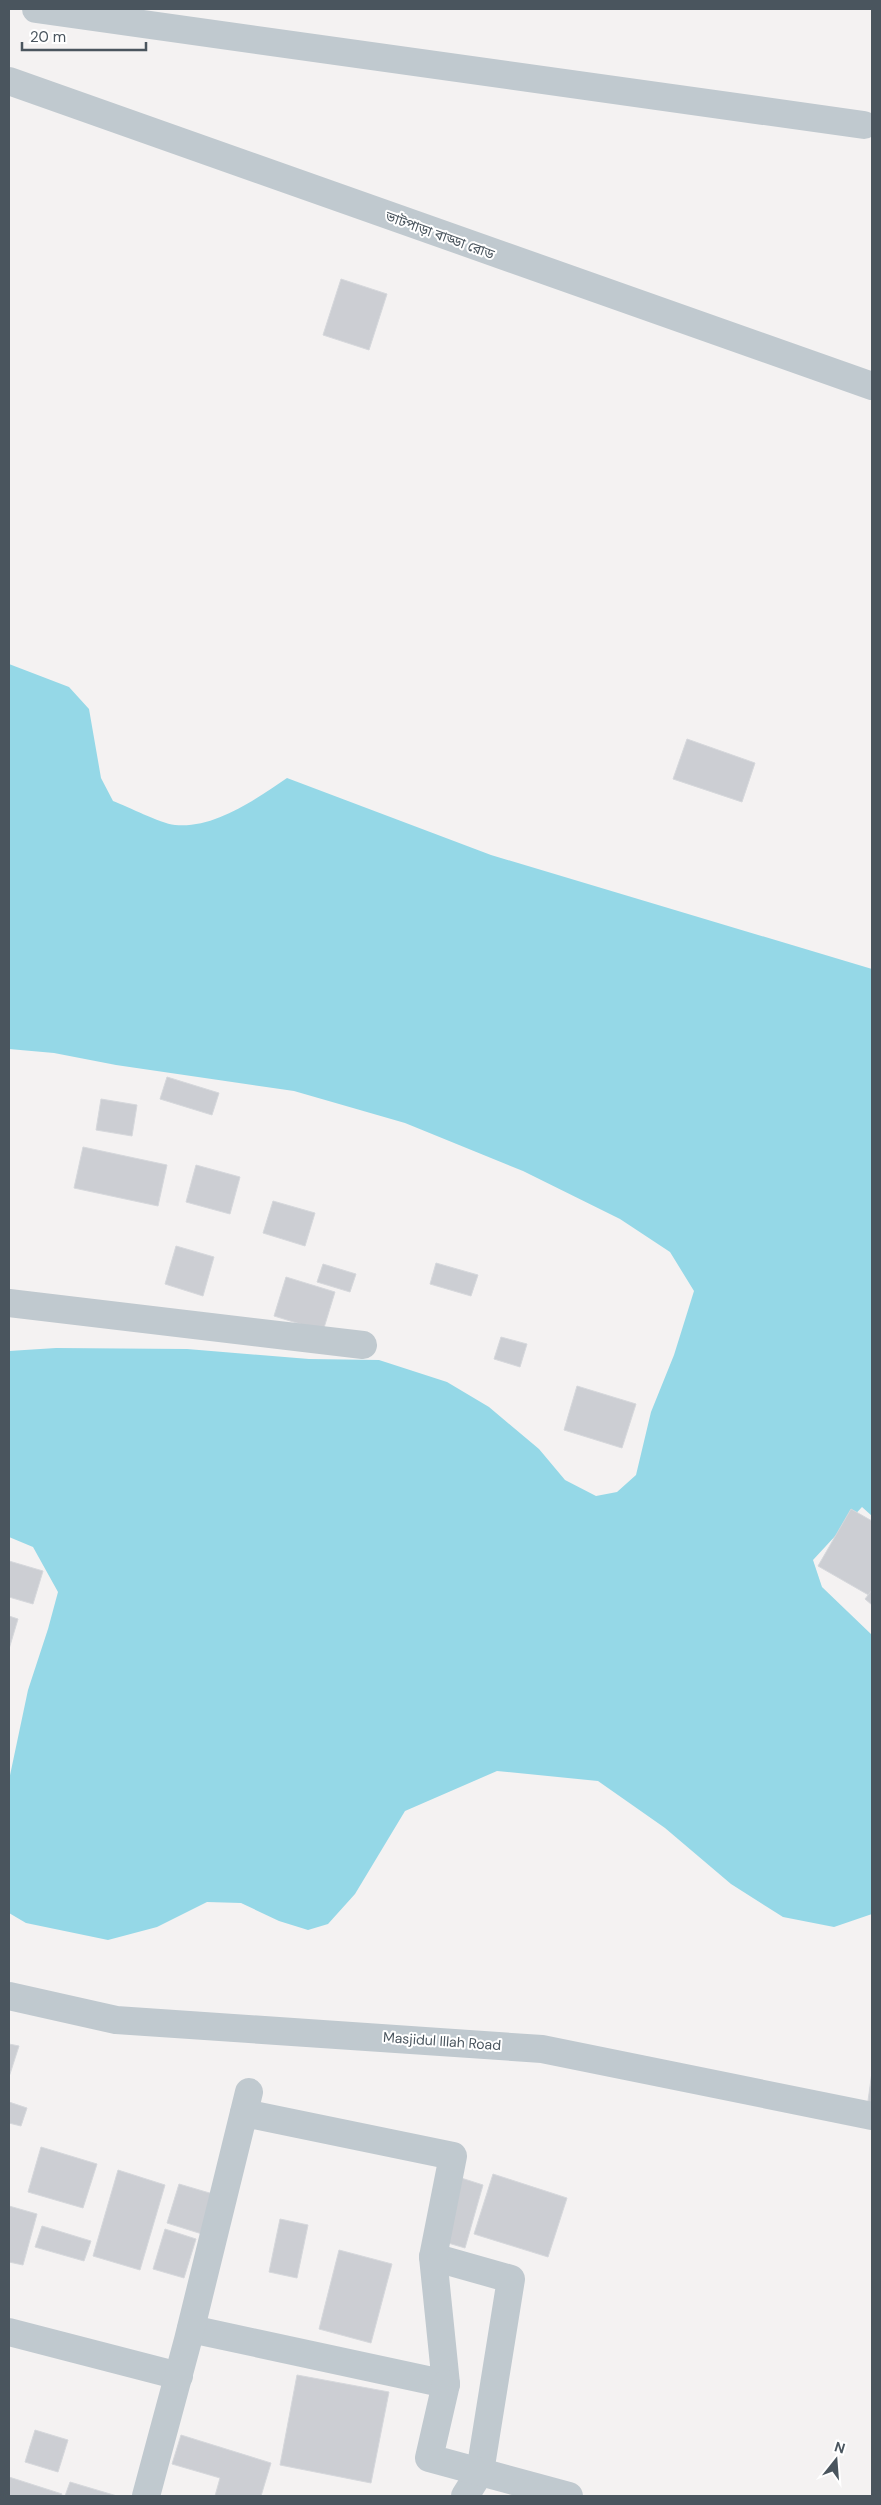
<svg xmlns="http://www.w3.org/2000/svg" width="881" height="2505" font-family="'DM Sans','Noto Sans Bengali',sans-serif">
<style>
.water{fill:#95d8e7}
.building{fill:#ccced3;stroke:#d6d8dc}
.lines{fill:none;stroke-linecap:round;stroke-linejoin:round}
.minor{stroke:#c0c9cf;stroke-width:28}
.labels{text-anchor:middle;stroke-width:4;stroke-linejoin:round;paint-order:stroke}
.street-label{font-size:14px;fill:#4a555e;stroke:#fff}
</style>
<rect width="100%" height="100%" fill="#f4f2f2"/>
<path class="water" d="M9 664 69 687 89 709 101 778 113 801C129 807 159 823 175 825 214 829 256 799 287 778L491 855 872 969V1516L862 1507 813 1560 822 1587 872 1635V1914L834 1927 783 1917 731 1884 665 1828 598 1781 497 1771 405 1811 355 1894 328 1924 308 1930 279 1921 241 1903 207 1902 157 1927 108 1940 26 1923 9 1913V1780L28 1690 48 1629 58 1592 33 1547 9 1537V1351L56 1348 187 1349 309 1359 379 1360 447 1382 489 1407 539 1449 565 1480 596 1496 617 1492 636 1475 651 1412 674 1355 694 1291 670 1252 620 1219 523 1171 405 1123 294 1091 116 1065 54 1053 9 1049Z"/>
<g class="building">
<path d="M341 279 387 294 369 350 323 335Z"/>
<path d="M687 739 755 763 742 802 673 779Z"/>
<path d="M167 1077 219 1093 212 1115 160 1099Z"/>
<path d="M101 1099 137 1105 132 1136 96 1130Z"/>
<path d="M83 1147 167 1165 158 1206 74 1188Z"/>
<path d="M196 1165 240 1177 230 1214 186 1202Z"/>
<path d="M273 1201 315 1213 305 1246 263 1233Z"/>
<path d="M176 1246 214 1257 203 1296 165 1284Z"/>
<path d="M436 1263 478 1275 471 1296 430 1284Z"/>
<path d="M323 1264 356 1274 350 1292 317 1282Z"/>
<path d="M286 1277 335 1292 323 1331 274 1316Z"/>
<path d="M501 1337 527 1344 520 1367 494 1359Z"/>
<path d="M577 1386 636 1404 622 1448 564 1430Z"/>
<path d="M851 1509 872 1521V1597L818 1566Z"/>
<path d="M9 1561 43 1571 33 1604 9 1597Z"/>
<path d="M872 1590V1605L865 1599Z"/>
<path d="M9 1616 18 1619 9 1649Z"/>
<path d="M9 2044 19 2046 9 2077Z"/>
<path d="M872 2072V2108H867Z"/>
<path d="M9 2102 27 2108 21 2126 9 2123Z"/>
<path d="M41 2147 97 2164 83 2208 28 2192Z"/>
<path d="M118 2170 165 2185 140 2270 93 2256Z"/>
<path d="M493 2174 567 2198 548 2257 474 2234Z"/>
<path d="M458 2177 483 2185 465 2248 438 2240Z"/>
<path d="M179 2184 213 2194 202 2234 167 2223Z"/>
<path d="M9 2206 37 2214 23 2265 9 2262Z"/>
<path d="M280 2219 308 2225 297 2278 269 2272Z"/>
<path d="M42 2226 91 2241 84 2261 35 2247Z"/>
<path d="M165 2229 196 2239 184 2278 153 2269Z"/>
<path d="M339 2250 392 2264 371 2343 319 2329Z"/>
<path d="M297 2375 389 2392 371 2483 280 2465Z"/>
<path d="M35 2430 68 2440 58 2472 25 2462Z"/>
<path d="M181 2435 271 2463 261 2496H215L220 2478 172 2464Z"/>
<path d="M9 2477 62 2494 61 2496H9Z"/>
<path d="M70 2482 117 2496H65Z"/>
</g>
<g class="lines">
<g class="minor">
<path d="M36 9 864 125"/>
<path d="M9 81 872 386"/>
<path d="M9 1303 363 1345"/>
<path d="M9 1996 116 2020 542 2049 872 2116"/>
<path d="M433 2257 511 2279 480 2472 465 2496"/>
<path d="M191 2329 446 2384 433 2257 453 2156 244 2113"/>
<path d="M9 2332 179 2376"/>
<path d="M446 2384 429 2458 569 2496"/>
<path d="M146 2496 188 2340 249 2092"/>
</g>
</g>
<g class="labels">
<g class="street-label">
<text transform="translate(440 235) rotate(20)" y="5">ভাটপাড়া বাড্ডা রোড</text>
<text transform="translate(442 2041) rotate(4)" y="5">Masjidul Illah Road</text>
</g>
</g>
<rect width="881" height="2505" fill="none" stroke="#4a555e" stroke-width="20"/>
<g transform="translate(836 2460) rotate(17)" stroke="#ffffff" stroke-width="4" paint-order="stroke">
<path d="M0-4L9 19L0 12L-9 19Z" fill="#4a555e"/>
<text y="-8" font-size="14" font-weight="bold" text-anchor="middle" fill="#4a555e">N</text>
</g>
<path d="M22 42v8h124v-8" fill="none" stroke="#4a555e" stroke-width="2.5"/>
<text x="30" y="42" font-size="15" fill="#4a555e" stroke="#ffffff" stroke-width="4" paint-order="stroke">20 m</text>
</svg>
